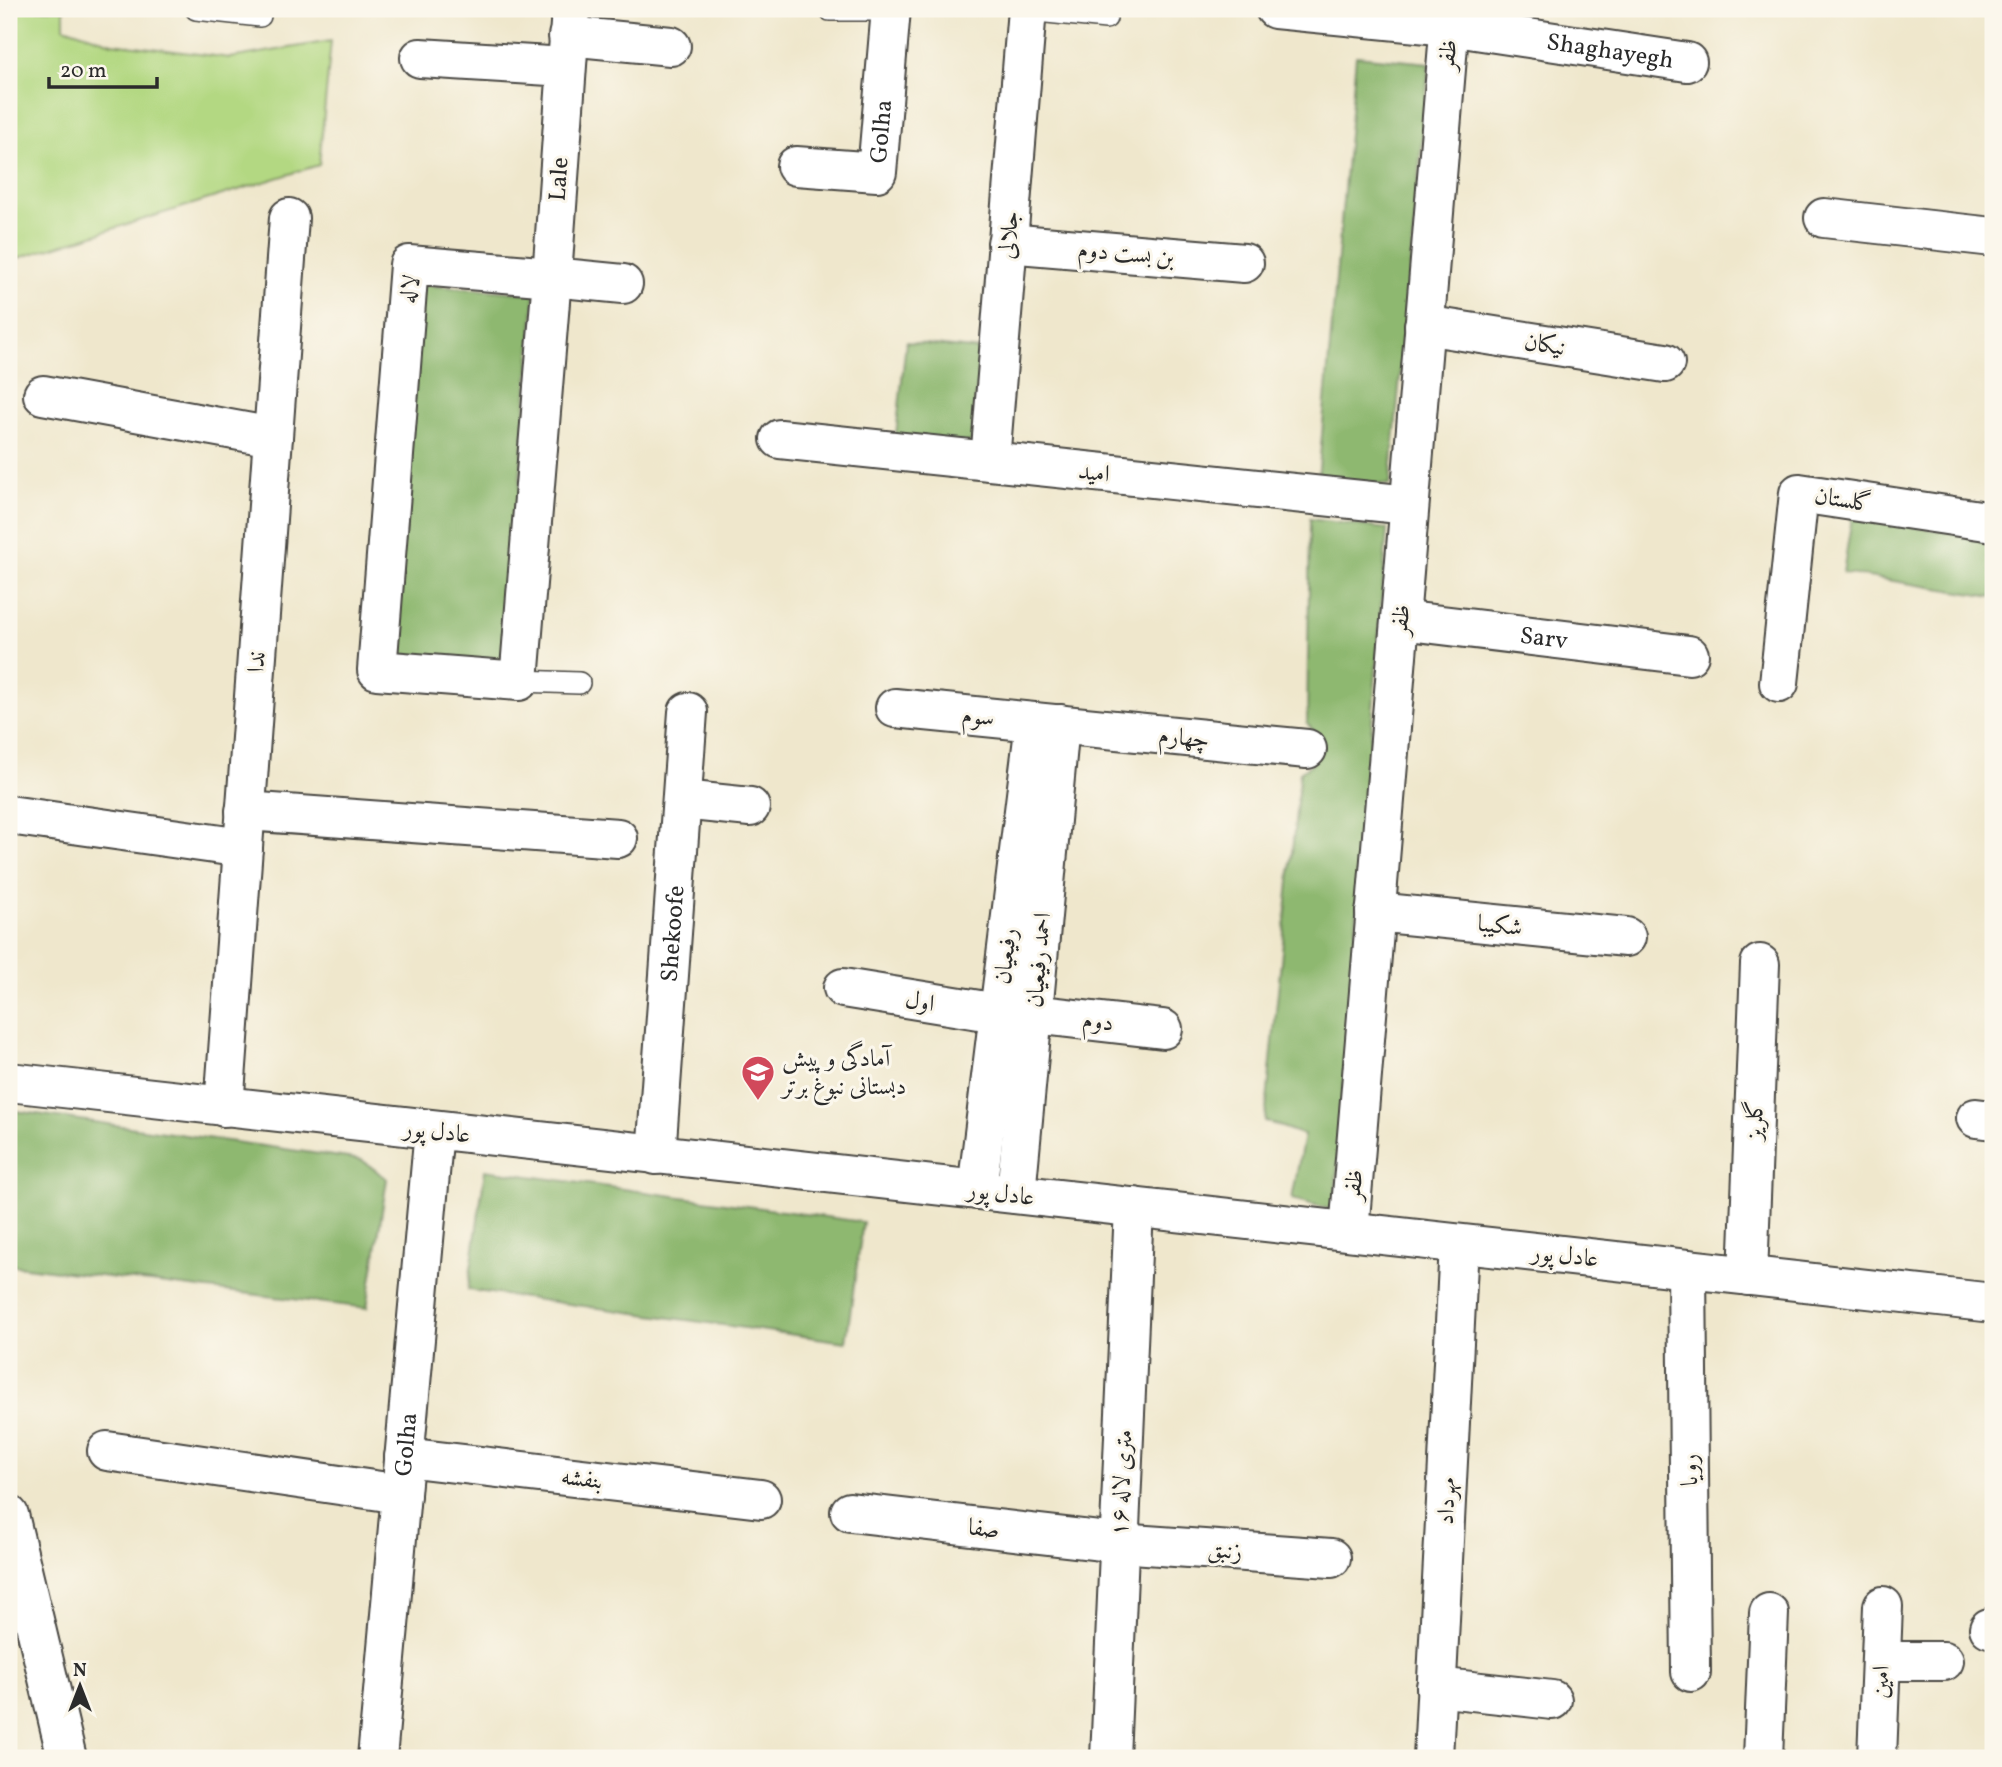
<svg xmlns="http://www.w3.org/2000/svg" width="2002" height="1767" font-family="Vollkorn,Amiri,serif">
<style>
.green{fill:#b3d882;stroke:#6f8256;stroke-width:2}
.forest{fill:#8eb870;stroke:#5c724e;stroke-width:2}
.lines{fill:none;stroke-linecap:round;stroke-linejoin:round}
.service-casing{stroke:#484743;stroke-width:24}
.minor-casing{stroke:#484743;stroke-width:42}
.tertiary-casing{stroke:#484743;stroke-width:42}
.service{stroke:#fff;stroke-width:21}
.minor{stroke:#fff;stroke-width:38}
.tertiary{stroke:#fff;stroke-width:38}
.labels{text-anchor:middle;stroke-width:6;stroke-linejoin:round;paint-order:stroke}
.street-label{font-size:24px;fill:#2b2b2b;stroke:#fbf7ec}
.poi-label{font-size:24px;fill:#2b2b2b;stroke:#fbf7ec;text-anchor:start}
</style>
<rect width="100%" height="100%" fill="#fbf7ec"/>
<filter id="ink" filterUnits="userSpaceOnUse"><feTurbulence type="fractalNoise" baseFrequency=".0143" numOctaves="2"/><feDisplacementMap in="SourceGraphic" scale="14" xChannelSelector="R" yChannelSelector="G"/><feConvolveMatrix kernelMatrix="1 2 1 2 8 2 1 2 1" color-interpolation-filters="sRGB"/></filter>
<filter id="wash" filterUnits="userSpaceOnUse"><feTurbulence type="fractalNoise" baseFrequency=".00686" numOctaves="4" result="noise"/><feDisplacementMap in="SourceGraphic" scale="28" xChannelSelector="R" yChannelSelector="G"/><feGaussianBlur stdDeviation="1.57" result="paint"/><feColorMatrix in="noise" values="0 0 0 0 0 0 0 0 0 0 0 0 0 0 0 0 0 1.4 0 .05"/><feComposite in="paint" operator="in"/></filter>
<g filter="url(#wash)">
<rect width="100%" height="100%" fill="#efe7cc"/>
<path class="green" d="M9 9H64V27L112 43 230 58 331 41 319 165 9 261Z"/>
<g class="forest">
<path d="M1356 56 1429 63 1390 485 1318 479Z"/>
<path d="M422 285 535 294 505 665 391 655Z"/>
<path d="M906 342 980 350 971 443 896 435Z"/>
<path d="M1852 517 1993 539V597L1843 573Z"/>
<path d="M1310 519 1387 529 1334 1210 1292 1199 1304 1135 1265 1121 1300 772 1313 763 1320 739 1307 723Z"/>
<path d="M9 1110 362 1160 387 1179 367 1308 9 1265Z"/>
<path d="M485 1170 863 1222 846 1342 468 1290Z"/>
</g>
</g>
<g filter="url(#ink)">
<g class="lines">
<defs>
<g id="service">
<path d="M196 9 260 16"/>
<path d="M830 10H891"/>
<path d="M1027 10 1106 18"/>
<path d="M519 681 579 683"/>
</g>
<g id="minor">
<path d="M571 9 552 277 623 284"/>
<path id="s1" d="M1275 9 1449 26 1687 62"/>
<path d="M568 36 671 46"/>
<path d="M420 58 566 67"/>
<path id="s2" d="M796 166 877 172 891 9"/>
<path d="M1824 218 1993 237"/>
<path d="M1007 243 1244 263"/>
<path d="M409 265 552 277 519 681 377 670Z"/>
<path d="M1424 325 1665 363"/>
<path d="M43 395 273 437"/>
<path d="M780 439 1409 505"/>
<path d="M990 461 1027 9"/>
<path id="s3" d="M1400 620 1689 655"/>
<path d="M1779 683 1799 493 1993 522"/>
<path d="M895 708 1307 749"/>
<path d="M682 800 750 807"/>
<path d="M245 811 618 838"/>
<path d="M9 815 243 848"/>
<path d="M1375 912 1626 937"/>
<path d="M843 988 998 1013"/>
<path d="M1033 1014 1163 1029"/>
<path d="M224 1107 289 218"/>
<path d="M1976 1118 1993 1120"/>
<path id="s4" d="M656 1155 688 712"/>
<path d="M977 1190 1035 722"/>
<path d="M1016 1194 1060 724"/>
<path d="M1349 1231 1451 9"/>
<path d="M1687 1269 1691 1672"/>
<path d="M1748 1276 1760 964"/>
<path d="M107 1451 401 1494"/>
<path d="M404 1457 761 1499"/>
<path d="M850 1512 1118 1543 1331 1558"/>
<path d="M9 1515 67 1758"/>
<path d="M1989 1628 1993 1629"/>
<path d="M1881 1661H1944"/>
<path d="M1436 1687 1552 1700"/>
<path id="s5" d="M377 1758 434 1130"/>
<path d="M1433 1758 1459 1244"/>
<path d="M1763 1758 1769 1613"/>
<path d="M1877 1758 1883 1606"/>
</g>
<g id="tertiary">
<path d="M9 1082 1993 1303"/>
<path d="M1110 1758 1134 1207"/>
</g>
</defs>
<use href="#service" class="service-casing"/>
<use href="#minor" class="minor-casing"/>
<use href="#tertiary" class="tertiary-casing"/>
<use href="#service" class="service"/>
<use href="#minor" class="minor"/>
<use href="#tertiary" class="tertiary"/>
</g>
</g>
<defs>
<symbol id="school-pin" viewBox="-11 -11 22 30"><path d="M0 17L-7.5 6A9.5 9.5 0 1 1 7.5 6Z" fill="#d1495b" stroke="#fbf7ec"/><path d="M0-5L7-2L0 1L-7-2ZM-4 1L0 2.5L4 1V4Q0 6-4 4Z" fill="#fff"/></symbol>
</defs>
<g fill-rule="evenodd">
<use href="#school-pin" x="739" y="1053" width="38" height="52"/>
</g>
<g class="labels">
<g class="street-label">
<text dy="8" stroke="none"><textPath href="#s1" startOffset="338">Shaghayegh</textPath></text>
<text transform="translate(1447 55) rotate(-85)" y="8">ظفر</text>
<text dy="8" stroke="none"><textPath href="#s2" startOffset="122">Golha</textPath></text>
<text transform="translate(558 179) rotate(-86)" y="8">Lale</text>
<text transform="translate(1008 235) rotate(-85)" y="8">جلالی</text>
<text transform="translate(1126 253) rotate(5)" y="8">بن بست دوم</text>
<text transform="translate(409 289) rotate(-79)" y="8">لاله</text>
<text transform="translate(1545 344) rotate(9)" y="8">نیکان</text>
<text transform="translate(1094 472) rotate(6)" y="8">امید</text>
<text transform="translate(1843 499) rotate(9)" y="8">گلستان</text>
<text transform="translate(1400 620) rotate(-85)" y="8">ظفر</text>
<text dy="8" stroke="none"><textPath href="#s3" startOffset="145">Sarv</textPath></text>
<text transform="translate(256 662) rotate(-86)" y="8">ندا</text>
<text transform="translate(978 716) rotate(6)" y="8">سوم</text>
<text transform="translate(1184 737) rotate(6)" y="8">چهارم</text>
<text transform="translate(1500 925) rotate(6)" y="8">شکیبا</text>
<text dy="8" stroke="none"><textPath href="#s4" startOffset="222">Shekoofe</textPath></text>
<text transform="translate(1005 956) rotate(-83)" y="8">رفیعیان</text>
<text transform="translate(1038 960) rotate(-85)" y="8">احمد رفیعیان</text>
<text transform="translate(920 1001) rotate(9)" y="8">اول</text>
<text transform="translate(1098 1021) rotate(6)" y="8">دوم</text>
<text transform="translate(1754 1120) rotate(-88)" y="8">گلریز</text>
<text transform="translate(437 1131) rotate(6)" y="8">عادل پور</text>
<text transform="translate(1353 1185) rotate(-85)" y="8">ظفر</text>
<text transform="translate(1001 1193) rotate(7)" y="8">عادل پور</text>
<text transform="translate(1565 1255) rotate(6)" y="8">عادل پور</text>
<text dy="8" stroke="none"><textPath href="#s5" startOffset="315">Golha</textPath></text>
<text transform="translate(1689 1470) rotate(-91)" y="8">رویا</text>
<text transform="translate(582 1478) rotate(7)" y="8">بنفشه</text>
<text transform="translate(1121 1483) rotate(-87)" y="8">۱۶ متری لاله</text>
<text transform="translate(1446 1501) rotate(-87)" y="8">مهرداد</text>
<text transform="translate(984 1528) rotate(6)" y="8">صفا</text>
<text transform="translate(1225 1550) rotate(4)" y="8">زنبق</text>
<text transform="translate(1880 1682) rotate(-88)" y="8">امین</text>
</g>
<g class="poi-label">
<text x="782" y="1066">آمادگی و پیش<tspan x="782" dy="28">دبستانی نبوغ برتر</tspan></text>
</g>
</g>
<rect width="2002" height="1767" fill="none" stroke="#fbf7ec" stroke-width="35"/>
<g transform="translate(80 1686)" stroke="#fbf7ec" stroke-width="5" paint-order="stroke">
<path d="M0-5L12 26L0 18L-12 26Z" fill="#2b2b2b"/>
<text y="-10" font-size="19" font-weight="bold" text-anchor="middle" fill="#2b2b2b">N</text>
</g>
<path d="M49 77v10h108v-10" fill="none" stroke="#2b2b2b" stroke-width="3.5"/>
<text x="60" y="77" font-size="21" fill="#2b2b2b" stroke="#fbf7ec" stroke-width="5" paint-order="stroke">20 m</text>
</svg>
